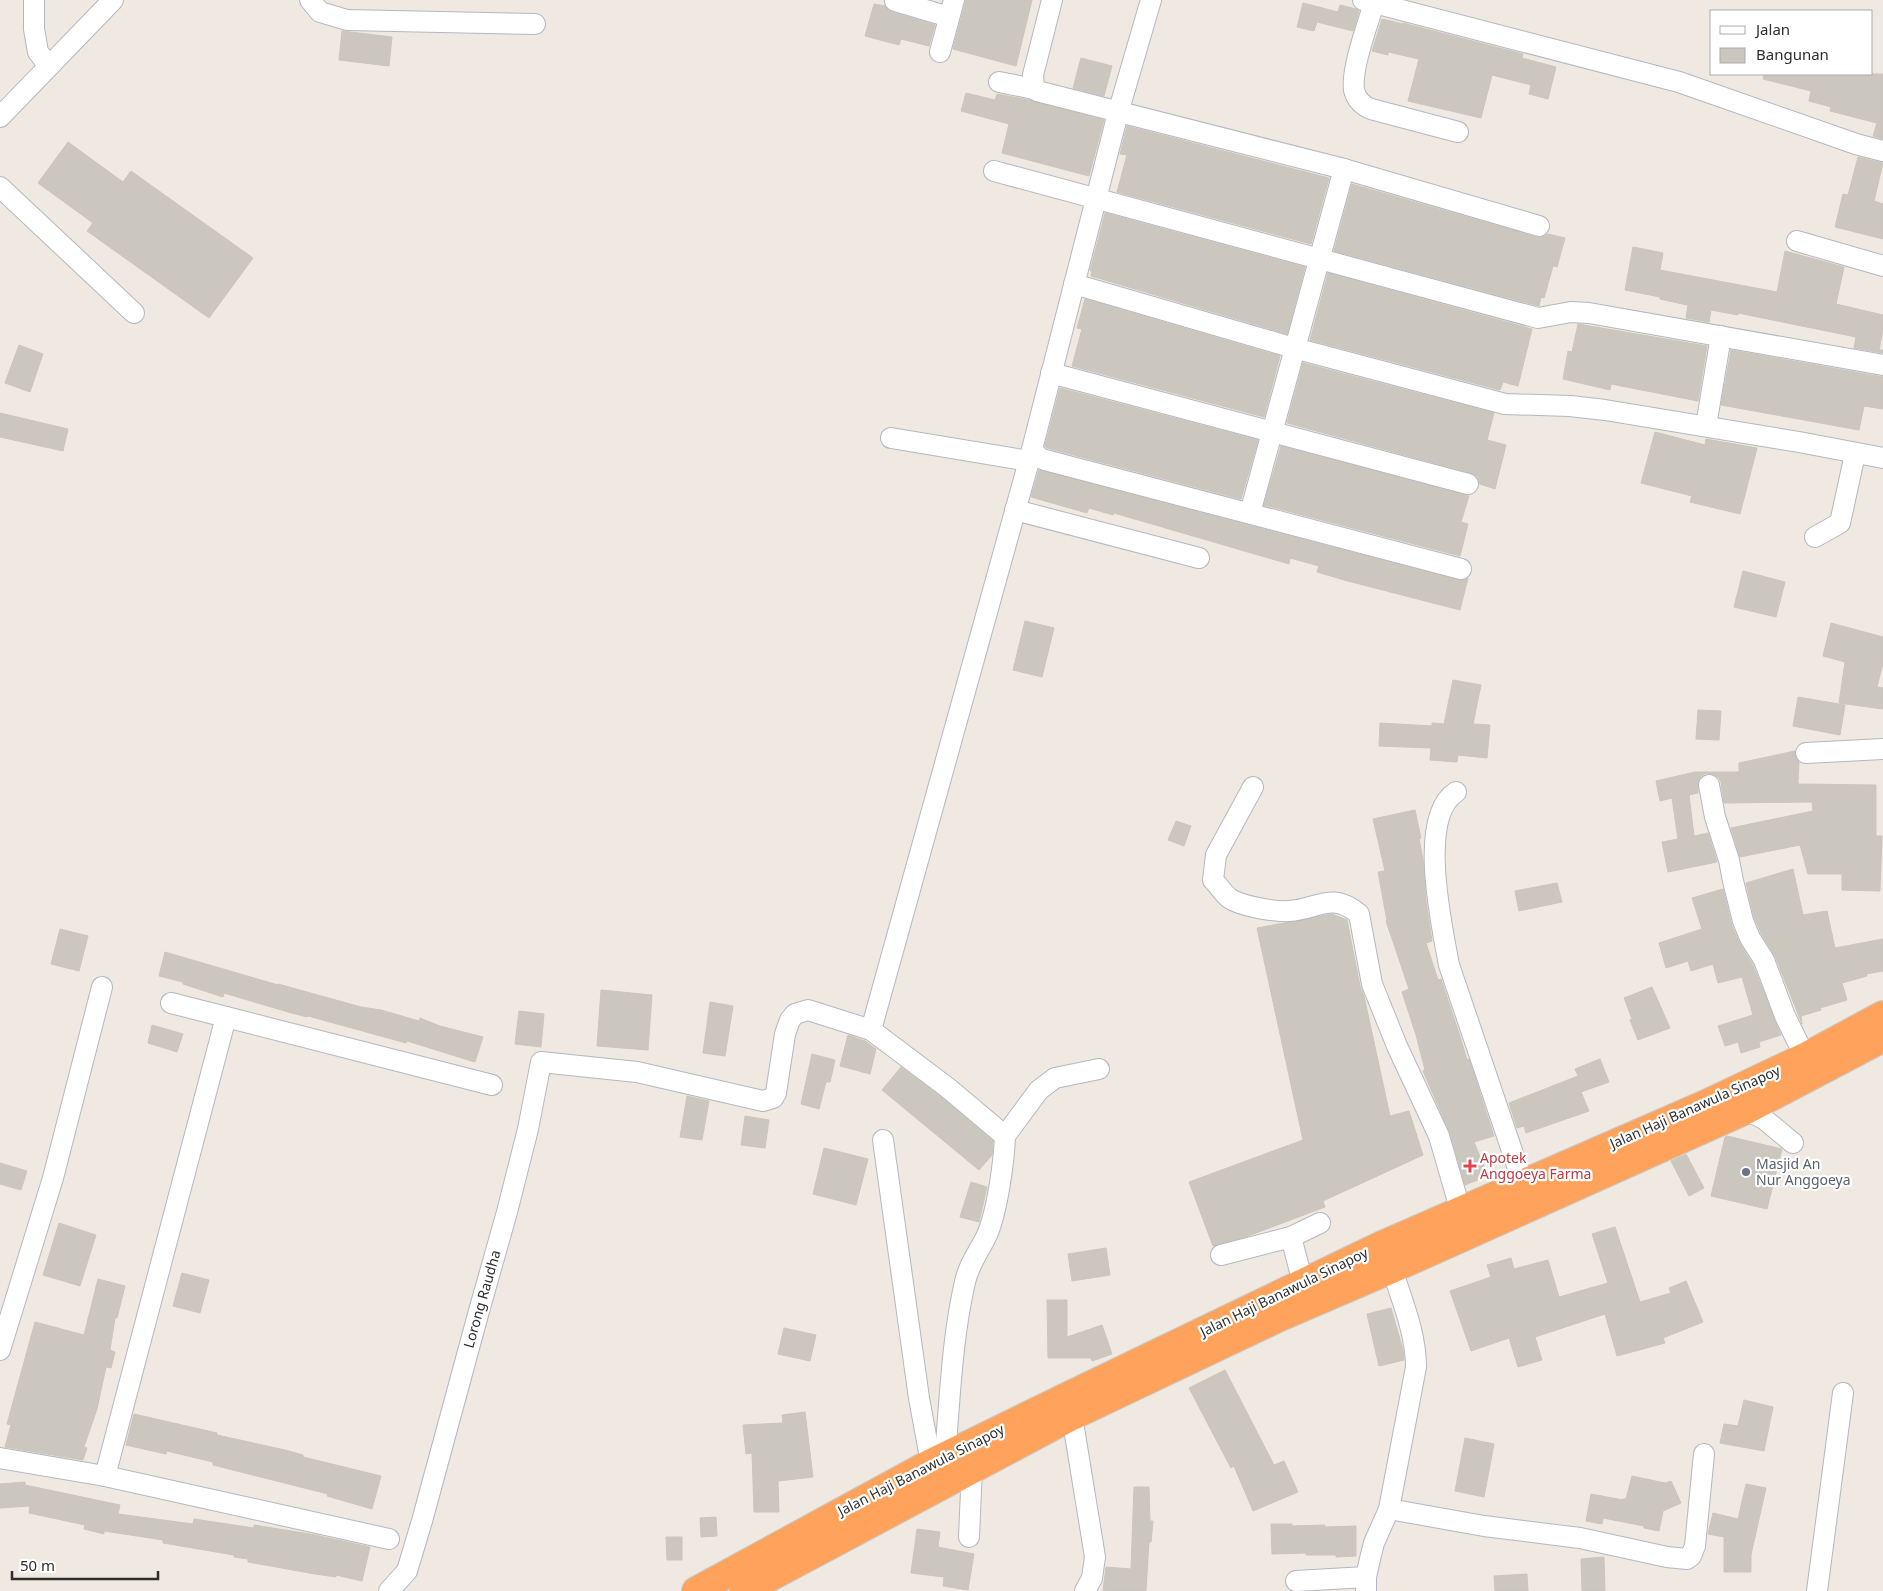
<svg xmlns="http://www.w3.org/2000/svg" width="1883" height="1591" font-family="'Noto Sans',sans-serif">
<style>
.building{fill:#cbc7bf;stroke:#cbc5ba}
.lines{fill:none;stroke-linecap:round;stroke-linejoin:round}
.minor-casing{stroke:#b4b7c1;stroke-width:22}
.highway-casing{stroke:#c9c9c9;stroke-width:30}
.minor{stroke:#fff;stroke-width:20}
.highway{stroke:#ffa35c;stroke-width:28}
.health-dot{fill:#e0444e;stroke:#fff;stroke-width:2}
.worship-dot{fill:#6b7280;stroke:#fff;stroke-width:2}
.labels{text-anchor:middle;stroke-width:4.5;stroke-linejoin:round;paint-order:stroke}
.street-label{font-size:14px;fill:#2e2e2e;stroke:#fff}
.health-label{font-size:14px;fill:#be3a42;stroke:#fff;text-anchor:start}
.worship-label{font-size:14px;fill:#5b616d;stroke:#fff;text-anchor:start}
</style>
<rect width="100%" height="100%" fill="#efe9e1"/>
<g class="building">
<path d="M966 0H1032L1016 66 953 49Z"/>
<path d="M1303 3 1338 12 1340 5 1356 9 1359 11 1353 31 1317 22 1314 31 1297 27Z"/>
<path d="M874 4 885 6 892 12 935 25 929 46 901 39 899 45 865 36Z"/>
<path d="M1382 19 1403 24V23L1523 54 1522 58 1556 67 1548 99 1529 94 1531 85 1492 75 1481 118 1408 101 1419 59 1388 52V55L1372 51Z"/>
<path d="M342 31 392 37 389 66 339 60Z"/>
<path d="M1081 58 1112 66 1104 96 1073 88Z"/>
<path d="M1764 74H1883V139L1873 136 1877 123 1830 111 1831 107 1809 101 1811 91 1763 79Z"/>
<path d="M966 93 995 100 997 94 1029 100 1104 120 1089 176 1002 153 1009 124 961 111Z"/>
<path d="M1127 126 1329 178 1311 244 1117 192 1127 155 1120 154Z"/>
<path d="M68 142 123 182 131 171 253 258 209 318 87 231 93 223 38 183Z"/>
<path d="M1858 157 1883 163 1874 201 1883 204V239L1835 227 1843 194 1848 195Z"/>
<path d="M1352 184 1536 237H1542L1548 234 1565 238 1557 267 1553 266 1544 298 1541 297 1539 306 1334 251Z"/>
<path d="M1105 213 1305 267 1287 334 1091 276 1092 271H1090Z"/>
<path d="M1633 247 1663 253 1660 270 1777 292 1785 251 1844 267 1836 304 1883 315V330L1879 350H1883V353L1854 348 1856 337 1738 313V315L1711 310 1709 322 1686 318 1688 305H1687L1660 299V297L1625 290Z"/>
<path d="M1328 273 1532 329 1518 386 1503 382 1500 390 1310 340Z"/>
<path d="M1085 299 1280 356 1264 417 1072 366 1082 329 1077 328Z"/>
<path d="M1578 324 1707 346 1698 401 1611 384 1610 390 1563 379 1568 351 1572 352Z"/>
<path d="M19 345 43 354 30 392 5 383Z"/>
<path d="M1731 350 1883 377V409L1864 406 1859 430 1721 405Z"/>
<path d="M1303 363 1494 413 1487 440 1506 445 1495 489 1480 484 1477 476 1471 473 1287 423Z"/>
<path d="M1060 388 1258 440 1241 499 1047 448 1045 446Z"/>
<path d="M0 413 68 429 63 451 0 437Z"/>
<path d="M1655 432 1705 445 1706 439 1757 448 1740 514 1690 502 1692 496 1641 483Z"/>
<path d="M1281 446 1469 496 1461 522 1468 524 1460 556 1264 505Z"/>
<path d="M1039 470 1458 580 1468 578 1460 610 1344 580 1317 572 1319 566 1290 558 1289 564 1114 513 1113 515 1089 508 1087 513 1031 497Z"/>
<path d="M1743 571 1785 582 1776 617 1734 607Z"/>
<path d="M1025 621 1054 628 1042 677 1013 670Z"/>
<path d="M1831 623 1883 637V663L1877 687 1883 688V709L1839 703 1845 662 1823 656Z"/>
<path d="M1453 680 1481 685 1473 724 1490 725 1487 758 1458 755 1457 762 1430 760 1431 748 1379 746 1380 723 1432 726V723L1444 724Z"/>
<path d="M1798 697 1845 705 1840 735 1793 726Z"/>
<path d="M1698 710 1721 711 1719 740 1696 739Z"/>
<path d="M1795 751 1796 759 1799 762 1798 784 1876 785V836H1882L1880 891 1842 890V874H1808L1800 845 1740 857 1731 828 1813 811 1812 802 1724 803 1721 782 1718 777 1712 774 1706 773 1701 776 1698 782V793L1689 795 1694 836 1708 833 1717 862 1668 872 1662 842 1678 839 1672 798 1660 801 1656 781 1695 772H1739V763Z"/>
<path d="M1415 810 1421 838 1419 839 1423 859 1426 901 1432 941 1426 943 1438 980 1441 979 1460 1036 1467 1060 1469 1059 1494 1136 1474 1142 1488 1176 1465 1185 1450 1133 1423 1071 1425 1070 1416 1035 1402 992 1409 989 1386 921H1387L1378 872 1385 871 1373 819Z"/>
<path d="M1176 821 1191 826 1184 846 1168 840Z"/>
<path d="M1793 869 1803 915 1827 911 1835 948 1883 939V971L1866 974 1867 976 1842 983 1847 1000 1820 1008 1821 1010 1801 1016 1802 1024 1775 956 1761 933 1754 917 1746 883Z"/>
<path d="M1557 883 1562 902 1519 911 1515 891Z"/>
<path d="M1723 889 1732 926 1740 944 1753 965 1781 1035 1759 1042 1760 1047 1741 1053 1738 1042 1725 1046 1718 1026 1753 1015 1742 977 1718 983 1713 964 1691 971 1688 961 1666 968 1659 943 1702 929 1692 898Z"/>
<path d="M1332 914 1347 920 1360 986 1364 996 1390 1116 1409 1111 1423 1155 1323 1201 1325 1207 1248 1236 1213 1246 1189 1182 1303 1140 1257 928Z"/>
<path d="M60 929 88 936 79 971 51 964Z"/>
<path d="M165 952 278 985V984L361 1007 381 1010 419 1021 420 1018 440 1026 483 1037 475 1062 407 1041 406 1043 308 1016 307 1017 288 1012 224 993 223 997 183 984V982L159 976Z"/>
<path d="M1652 987 1670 1028 1638 1040 1630 1020 1632 1019 1624 998Z"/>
<path d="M601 990 652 995 648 1050 597 1046Z"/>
<path d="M710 1002 733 1006 725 1056 703 1053Z"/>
<path d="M519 1011 544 1014 541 1047 515 1044Z"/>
<path d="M152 1025 183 1034 177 1052 148 1043Z"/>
<path d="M848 1035 865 1041 876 1049 870 1074 840 1066Z"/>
<path d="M812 1054 835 1060 830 1082H826L819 1109 801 1104Z"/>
<path d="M1600 1059 1609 1082 1581 1092 1589 1111 1526 1133 1524 1126 1517 1128 1509 1103 1578 1076 1575 1069Z"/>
<path d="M901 1067 941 1097 993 1141 992 1155 979 1170 882 1090Z"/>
<path d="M687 1096 709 1101 702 1140 680 1137Z"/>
<path d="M745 1116 769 1120 765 1148 741 1145Z"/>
<path d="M1727 1136 1782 1149 1767 1209 1711 1196 1725 1137Z"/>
<path d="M824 1148 868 1159 856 1205 813 1194Z"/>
<path d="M1686 1154 1704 1188 1689 1196 1671 1161Z"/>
<path d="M0 1163 27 1171 21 1190 0 1184Z"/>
<path d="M971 1182 987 1187 979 1222 960 1217Z"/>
<path d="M59 1223 96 1235 80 1286 43 1275Z"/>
<path d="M1615 1227 1640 1302 1671 1293 1669 1288 1686 1281 1703 1322 1663 1338 1665 1343 1617 1356 1605 1314 1535 1337 1542 1360 1518 1367 1509 1338 1471 1351 1450 1291 1491 1277 1487 1265 1511 1258 1514 1269 1548 1260 1559 1297 1608 1283 1592 1234Z"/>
<path d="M1106 1248 1110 1275 1072 1281 1068 1254Z"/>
<path d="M182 1273 209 1280 200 1313 173 1306Z"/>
<path d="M98 1279 125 1286 117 1318H115L110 1350 115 1352 111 1368 106 1367 97 1409 84 1447 87 1448 83 1460 5 1447 11 1425 7 1424 35 1322 84 1335Z"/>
<path d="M1047 1300H1067V1337L1102 1325 1112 1354 1092 1361 1091 1358H1048Z"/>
<path d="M1391 1308 1403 1350 1404 1360 1379 1366 1367 1314Z"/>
<path d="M784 1328 816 1335 810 1361 778 1354Z"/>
<path d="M1225 1370 1274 1465 1284 1461 1298 1492 1253 1511 1234 1466 1231 1468 1189 1388Z"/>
<path d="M1744 1400 1773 1407 1764 1451 1720 1443 1724 1424 1738 1426Z"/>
<path d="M805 1412 813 1477 778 1481 779 1512H754L752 1453 746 1454 743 1425 783 1423 782 1415Z"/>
<path d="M134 1414 217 1433V1435L285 1450 303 1455V1457L381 1476 372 1509 327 1496 328 1494 213 1465V1462L167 1451 166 1454 126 1445Z"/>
<path d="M1465 1438 1494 1444 1484 1497 1455 1491Z"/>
<path d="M1632 1476 1665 1483 1671 1481 1681 1503 1663 1511 1659 1531 1644 1528V1526L1603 1518 1602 1524 1586 1521 1591 1494 1623 1500V1499H1626Z"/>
<path d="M25 1482V1485L120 1505 118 1514 193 1524 194 1519 254 1528V1525L310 1534 370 1547 362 1581 336 1575V1577L315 1574 248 1562V1559L234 1557V1555L163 1543V1540L104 1531V1534L84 1529 85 1525 29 1513 30 1506 0 1508V1484Z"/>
<path d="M1746 1484 1766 1488 1751 1555V1572H1724V1537L1708 1534 1713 1513 1738 1519Z"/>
<path d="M1134 1487H1149L1150 1521H1153L1151 1542H1149L1146 1591H1103L1106 1567 1131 1569Z"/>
<path d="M716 1517 717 1536 701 1537 700 1518Z"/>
<path d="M1271 1524H1292V1526L1325 1525V1527L1356 1526V1556L1336 1557V1555H1306V1553L1272 1554Z"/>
<path d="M917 1529 940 1532 938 1547 974 1554 968 1590 943 1586 944 1577 911 1573Z"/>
<path d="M666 1537H682V1560H667Z"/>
<path d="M1604 1557 1605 1591H1582L1581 1559Z"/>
<path d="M1527 1574 1528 1591H1495L1494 1576Z"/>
</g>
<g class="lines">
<defs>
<g id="minor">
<path d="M34 0V29L38 52 49 66"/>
<path d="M310 0 320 12 347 20 535 24"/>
<path d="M1052 0 1033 75 1034 89 1037 91 1344 169 1539 226"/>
<path d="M1363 0 1679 82 1856 144 1883 151"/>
<path d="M895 1 949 17"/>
<path d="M1374 3C1368 24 1351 68 1354 90 1356 99 1363 106 1371 109L1458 132"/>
<path d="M940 52 954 0"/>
<path d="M999 82 1034 89"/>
<path d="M0 117 113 0"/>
<path d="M994 171 1538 318 1571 312 1589 313 1883 365"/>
<path d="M0 187 134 313"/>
<path d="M1797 241 1883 266"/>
<path d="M1074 284 1294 348 1505 404 1570 406 1605 410 1799 442 1883 458"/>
<path d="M1051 373 1468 484"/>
<path d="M1706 426 1721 336"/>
<path d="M891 438 1029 461"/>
<path d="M1032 450 1040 458 1045 460 1461 569"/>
<path d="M1015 510 1199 558"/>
<path d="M1250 513 1344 169"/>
<path d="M1815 537 1840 523 1855 454"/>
<path d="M1806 753 1883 749"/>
<path d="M1709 785 1715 817 1729 860 1733 881 1743 921 1750 938 1764 960 1785 1016 1805 1057"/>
<path d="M1253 787 1216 855 1213 880C1218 885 1223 893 1229 898 1240 906 1274 912 1289 911 1319 909 1331 891 1359 914L1372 984 1397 1046 1439 1136 1461 1212"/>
<path d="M1456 792C1417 817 1442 926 1449 965L1523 1183"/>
<path d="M171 1003 226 1017"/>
<path d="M871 1030 1029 461 1118 113 1151 0"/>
<path d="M1746 1110 1764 1119 1793 1143"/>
<path d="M1005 1136 1039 1090 1055 1078 1099 1069"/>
<path d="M883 1140 919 1398 931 1463"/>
<path d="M1291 1237 1303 1283"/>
<path d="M1221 1255 1291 1237 1320 1223"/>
<path d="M0 1350 53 1178 102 987"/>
<path d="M1072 1416 1095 1557 1092 1578 1085 1591"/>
<path d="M0 1458 105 1476 389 1539"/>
<path d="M105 1476 226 1017 492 1085"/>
<path d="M1389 1509 1484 1526 1580 1538 1667 1557 1687 1559 1691 1556 1695 1546 1704 1454"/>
<path d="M969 1537 972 1467"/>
<path d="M1296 1581 1366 1577"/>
<path d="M389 1591 407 1571 422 1521 479 1311 507 1212 528 1129 541 1062 637 1072 763 1101 773 1098 776 1093 785 1034 790 1020 795 1014 808 1010 871 1030 948 1088 1005 1136C1004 1162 997 1214 986 1237 978 1253 969 1264 965 1282 952 1338 950 1398 945 1456"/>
<path d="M1366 1591V1577L1370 1559 1374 1543 1389 1509 1416 1367C1416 1333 1402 1301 1392 1269"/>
<path d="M1817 1591 1843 1393"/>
</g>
<g id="highway">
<path d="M696 1591 931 1463 1066 1397 1382 1245 1708 1103 1805 1057 1883 1015"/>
<path d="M744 1591 1072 1416 1278 1318 1392 1269 1746 1110 1883 1038"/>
</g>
</defs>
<use href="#minor" class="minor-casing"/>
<use href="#highway" class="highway-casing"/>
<use href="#minor" class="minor"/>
<use href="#highway" class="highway"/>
</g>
<path class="health-dot" d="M1467.5 1158.5h5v5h5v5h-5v5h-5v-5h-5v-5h5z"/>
<circle class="worship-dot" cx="1746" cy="1172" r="5"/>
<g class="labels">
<g class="street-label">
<text transform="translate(1695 1107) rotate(-24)" y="5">Jalan Haji Banawula Sinapoy</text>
<text transform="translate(1284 1292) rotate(-26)" y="5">Jalan Haji Banawula Sinapoy</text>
<text transform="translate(482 1299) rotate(-74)" y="5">Lorong Raudha</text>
<text transform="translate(921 1470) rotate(-27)" y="5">Jalan Haji Banawula Sinapoy</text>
</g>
<g class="health-label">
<text x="1480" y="1163">Apotek<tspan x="1480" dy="16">Anggoeya Farma</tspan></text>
</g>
<g class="worship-label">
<text x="1756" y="1169">Masjid An<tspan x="1756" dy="16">Nur Anggoeya</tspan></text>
</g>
</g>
<rect x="1710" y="10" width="162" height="65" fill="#ffffff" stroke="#ababab"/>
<rect x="1720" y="26" width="25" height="8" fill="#ffffff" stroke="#ababab"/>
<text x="1756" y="35" font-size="15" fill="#2e2e2e">Jalan</text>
<rect x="1720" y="48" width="25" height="15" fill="#cbc7bf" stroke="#ababab"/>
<text x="1756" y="60" font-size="15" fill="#2e2e2e">Bangunan</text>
<path d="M12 1571v8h146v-8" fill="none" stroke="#2e2e2e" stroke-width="2.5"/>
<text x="20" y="1571" font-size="15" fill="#2e2e2e" stroke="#ffffff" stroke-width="4" paint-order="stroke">50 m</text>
</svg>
